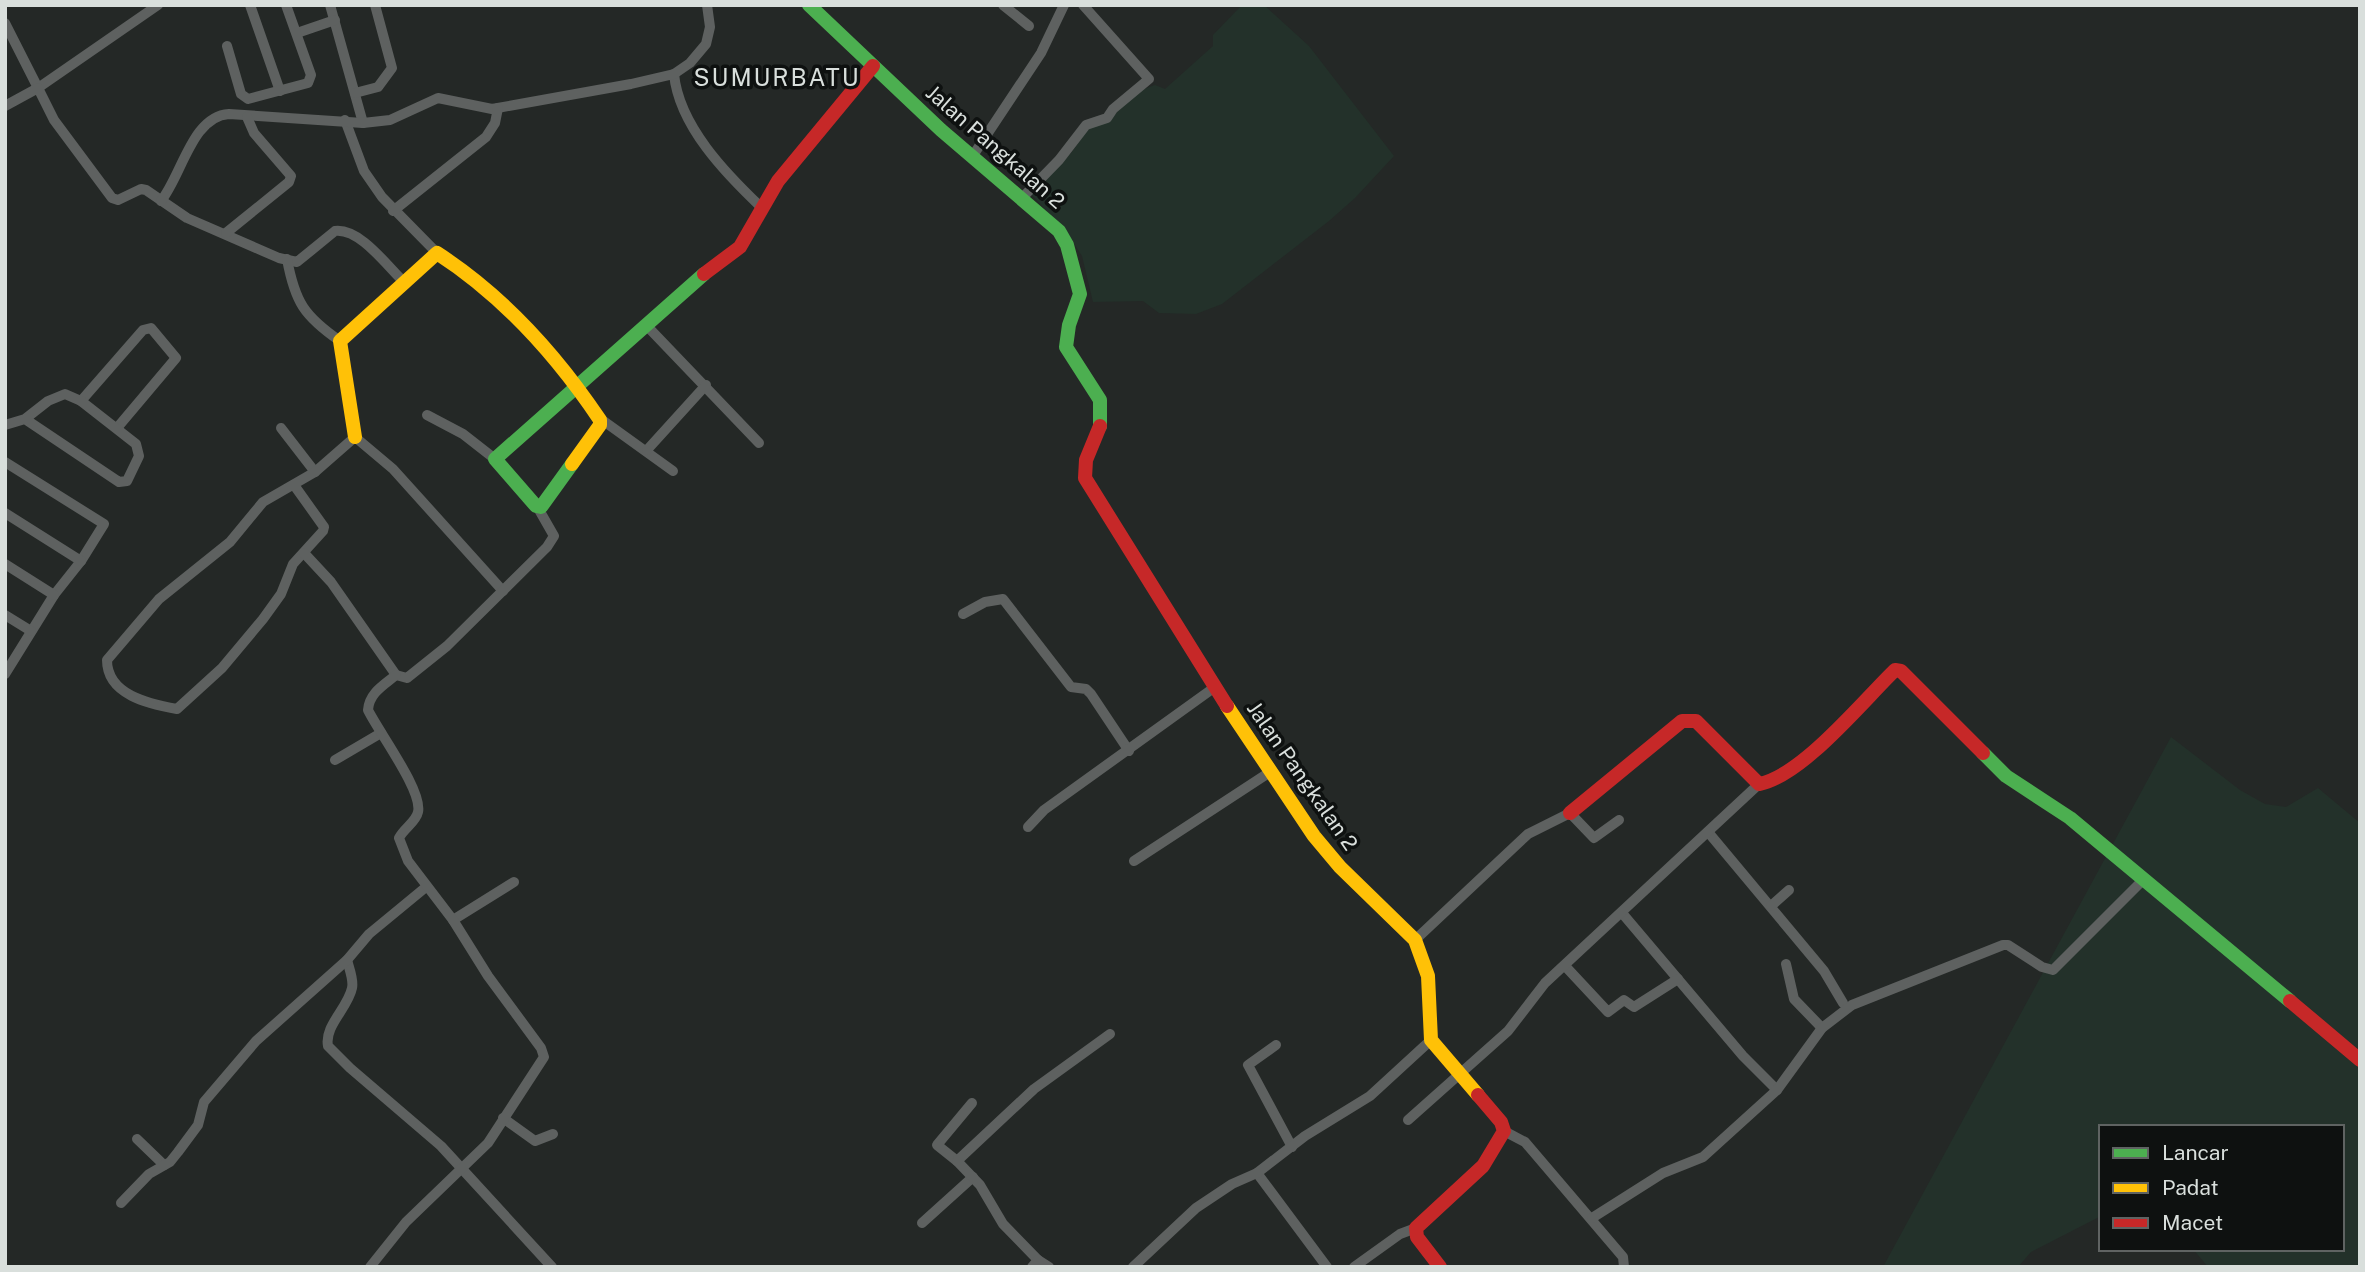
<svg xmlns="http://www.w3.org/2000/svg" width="2365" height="1272" font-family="'Public Sans',sans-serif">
  <rect width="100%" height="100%" fill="#242826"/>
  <!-- built -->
  <g fill="#23312a">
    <polygon points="1242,5 1264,5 1309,46 1394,156 1355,198 1329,221 1222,304 1196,314 1159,313 1143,301 1093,302 1082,256 1067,233 1030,193 1071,153 1089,127 1111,118 1138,91 1155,85 1165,89 1213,46 1213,35"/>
    <polygon points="2171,737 2240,790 2265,804 2286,807 2318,788 2360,823 2360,1267 2208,1267 2193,1249 2342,1249 2342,1127 2101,1127 2101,1216 2031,1252 2018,1267 1883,1267"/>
  </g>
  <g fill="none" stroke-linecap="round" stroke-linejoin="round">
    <!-- street -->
    <g stroke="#5e6160" stroke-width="10">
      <polyline points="250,5 280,91"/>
      <polyline points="330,5 363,123"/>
      <polyline points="1003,5 1029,26"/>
      <polyline points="5,23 38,88 158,5"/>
      <polyline points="297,33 335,20"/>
      <polyline points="227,46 241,94 248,99 308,83 311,75 286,5"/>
      <path d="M 674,74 C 679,126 726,174 763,209"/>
      <polyline points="355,93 378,87 392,68 375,5"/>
      <path d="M 5,106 L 38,88 L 54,120 L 112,198 L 118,200 L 141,189 L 146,190 L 187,218 L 279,258 L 297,262 L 335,231 C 360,228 387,266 403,281"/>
      <polyline points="345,120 364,171 382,197 437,253"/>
      <polyline points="972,157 1041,53 1064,5"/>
      <polyline points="1023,197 1059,160 1086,125 1107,118 1113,109 1149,79 1083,5"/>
      <path d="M 161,201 C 182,175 192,116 229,114 L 363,123 L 390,120 L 438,98 L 492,109 L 631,84 L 674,74 L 690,63 L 706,44 L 710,27 L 707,5"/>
      <polyline points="393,211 486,137 495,123 498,108"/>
      <polyline points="226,233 289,182 291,176 254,133 247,117"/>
      <path d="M 287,259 C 295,302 304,316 340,341"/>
      <polyline points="646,325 759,443"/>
      <polyline points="81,401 143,330 151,328 176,358 117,428"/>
      <polyline points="427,415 463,434 495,459"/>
      <polyline points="598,417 673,471"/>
      <polyline points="5,425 25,419 48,401 65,394 81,401 136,444 139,456 127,481 119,482 25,419"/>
      <polyline points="281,428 315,472"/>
      <polyline points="647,450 706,385"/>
      <polyline points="5,462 104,524 81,561 54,595 5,674"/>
      <path d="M 294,485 L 324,527 L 323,531 L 293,564 L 281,594 L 263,619 L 222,668 L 177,709 C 149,704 107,695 107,660 L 159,599 L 230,542 L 263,502 L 315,472 L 355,437 L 393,469 L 503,591"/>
      <polyline points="5,513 81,561"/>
      <polyline points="304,553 331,582 396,675 407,678 447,646 547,547 554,536 538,508"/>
      <polyline points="5,564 54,595"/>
      <polyline points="963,614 985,602 1003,599 1071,687 1086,689 1091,694 1129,751"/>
      <polyline points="5,615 31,631"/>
      <polyline points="335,760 381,733"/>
      <polyline points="1028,827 1044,810 1215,687"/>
      <polyline points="1708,832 1824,971 1843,1003"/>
      <polyline points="1134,861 1270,772"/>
      <polyline points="1771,906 1789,890"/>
      <polyline points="1622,913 1743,1056 1777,1090"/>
      <polyline points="453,920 514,882"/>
      <polyline points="1415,940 1528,834 1570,813 1594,838 1619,820"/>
      <path d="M 347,960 C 349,968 354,980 352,988 C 348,1008 324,1026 328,1046 L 350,1068 L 441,1146 L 552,1267"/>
      <polyline points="1786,964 1794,999 1822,1028"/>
      <polyline points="1566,967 1608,1012 1624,1000 1634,1007 1678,979"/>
      <polyline points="1276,1045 1248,1065 1292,1147"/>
      <polyline points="503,1118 535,1141 553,1134"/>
      <polyline points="1408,1120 1508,1031 1545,983 1759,784"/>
      <polyline points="1504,1131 1525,1142 1623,1257 1624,1267"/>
      <polyline points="137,1139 164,1165"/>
      <polyline points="957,1161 937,1145 972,1103"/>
      <polyline points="1257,1173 1327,1267"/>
      <polyline points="121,1203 149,1174 170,1162 178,1152 198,1125 204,1102 256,1041 347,960 369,934 426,887"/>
      <polyline points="1592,1218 1663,1173 1703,1157 1777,1090 1822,1028 1852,1005 2003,945 2008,945 2042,967 2053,970 2143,880"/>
      <polyline points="922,1223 973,1177"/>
      <polyline points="1038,1260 1003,1224 980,1185 957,1161 1034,1089 1110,1034"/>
      <path d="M 370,1267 L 406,1222 L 488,1143 L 544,1057 L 541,1048 L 488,976 L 453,920 L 408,861 L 399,838 C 404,828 416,822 418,812 C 423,791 378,731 368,710 C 369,693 384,685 396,675"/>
      <polyline points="1032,1267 1038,1260 1049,1267"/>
      <polyline points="1133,1267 1196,1208 1232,1184 1257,1173 1305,1136 1370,1096 1431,1040"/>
      <polyline points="1354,1267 1400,1234 1416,1228"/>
    </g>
    <!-- fast -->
    <g stroke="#4caf50" stroke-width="14">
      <polyline points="809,5 941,130 1059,231 1067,245 1080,294 1069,325 1066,347 1100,400 1100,426"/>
      <polyline points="572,464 541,507 536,506 495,459 704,274"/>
      <polyline points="1983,753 2006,776 2070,818 2290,1001"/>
    </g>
    <!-- slow -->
    <g stroke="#ffc107" stroke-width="14">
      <path d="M 355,437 L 340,341 L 437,253 C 502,295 557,356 600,420 L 600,425 L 572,464"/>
      <polyline points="1227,706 1314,836 1340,867 1415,940 1428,976 1431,1040 1478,1095"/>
    </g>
    <!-- jam -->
    <g stroke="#c62828" stroke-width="14">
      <polyline points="704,274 740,247 778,181 873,66"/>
      <polyline points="1100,426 1086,460 1085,478 1227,706"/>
      <path d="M 1570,813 L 1682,721 L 1696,721 L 1759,784 C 1802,776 1862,702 1895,670 L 1901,671 L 1983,753"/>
      <polyline points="2290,1001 2360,1060"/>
      <polyline points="1440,1267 1417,1237 1416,1228 1483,1166 1504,1131 1501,1122 1478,1095"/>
    </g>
  </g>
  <g text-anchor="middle" stroke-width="7" stroke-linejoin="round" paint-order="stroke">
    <!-- street labels -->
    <g font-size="21" fill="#d9dfdc" stroke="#0e1110">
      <text transform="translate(995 147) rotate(41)" y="7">Jalan Pangkalan 2</text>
      <text transform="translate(1302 776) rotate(55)" y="7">Jalan Pangkalan 2</text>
    </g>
    <!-- quarter labels -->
    <g font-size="24" letter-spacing="2" fill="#d9dfdc" stroke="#0e1110">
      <text x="777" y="86">SUMURBATU</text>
    </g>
  </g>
  <!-- border -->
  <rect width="2365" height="1272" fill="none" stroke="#d9dfdc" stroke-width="14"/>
  <!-- legend -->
  <rect x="2099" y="1125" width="245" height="126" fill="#0e1110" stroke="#5f6362" stroke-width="2"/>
  <rect x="2113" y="1148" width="35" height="10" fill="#4caf50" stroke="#5f6362" stroke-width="2"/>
  <text x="2162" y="1160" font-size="21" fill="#d9dfdc">Lancar</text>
  <rect x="2113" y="1183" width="35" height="10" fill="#ffc107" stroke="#5f6362" stroke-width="2"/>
  <text x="2162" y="1195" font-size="21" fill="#d9dfdc">Padat</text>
  <rect x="2113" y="1218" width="35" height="10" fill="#c62828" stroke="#5f6362" stroke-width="2"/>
  <text x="2162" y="1230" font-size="21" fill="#d9dfdc">Macet</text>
</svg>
